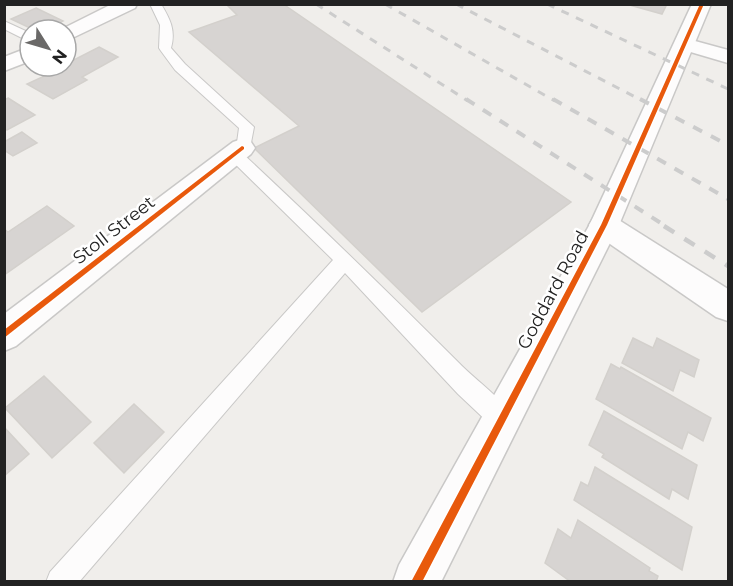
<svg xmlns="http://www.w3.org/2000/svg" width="733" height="586" font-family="Montserrat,sans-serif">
  <rect width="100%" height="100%" fill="#f0eeeb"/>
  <!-- building -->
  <g fill="#d7d4d2" stroke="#d3d0cc" stroke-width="1.5">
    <polygon points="226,4 283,4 571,202 422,312 254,148 299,126 189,32 237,15"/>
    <polygon points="626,4 667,4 662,14"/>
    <polygon points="36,8 63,21 46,29 40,26 32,29 11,19"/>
    <polygon points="99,47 118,57 82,77 87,80 53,99 27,84 66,66 66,64"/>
    <polygon points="8,98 35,115 7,130 4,129 4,100"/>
    <polygon points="22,132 37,143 13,156 4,150 4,142"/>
    <polygon points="47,206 74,226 4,275 4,229 8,232"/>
    <polygon points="633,338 653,348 657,338 699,360 694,377 680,370 673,391 622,363"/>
    <polygon points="611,364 620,369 621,367 711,418 703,441 688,432 682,449 596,399"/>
    <polygon points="44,376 91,422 52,458 5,408"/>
    <polygon points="134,404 164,432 124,473 94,443"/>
    <polygon points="604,411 697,465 688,499 672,489 669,499 602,457 604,454 589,445"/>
    <polygon points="4,427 29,454 4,476"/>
    <polygon points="595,467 692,527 682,570 574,500 581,482 588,486"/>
    <polygon points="578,520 650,568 649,571 658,576 656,582 571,582 545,563 558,529 571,538"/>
  </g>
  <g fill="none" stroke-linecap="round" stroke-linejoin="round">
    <!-- service casing -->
    <g stroke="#c9c8c7" stroke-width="2">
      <g id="service">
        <path d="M 150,4 L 161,4 C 170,19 176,30 171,48 L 185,64 L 254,127 L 250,148 L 242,153 C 316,222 388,292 459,363 C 474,379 505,400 513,419 L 509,427 L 501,431 L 493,427 L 458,394 L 345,273 L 79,582 L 46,582 L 50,572 L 333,260 L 230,159 L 227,155 L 230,151 L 236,150 L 239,128 L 175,70 L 161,51 L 159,48 L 160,25 Z"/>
        <polygon points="4,21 30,33 30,42 4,29"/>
      </g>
    </g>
    <!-- minor casing -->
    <g stroke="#c9c8c7" stroke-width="3">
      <g id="minor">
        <polygon points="112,4 137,4 135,8 66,41 66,30 60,30"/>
        <polygon points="684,38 728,50 728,63 677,48 674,44 677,40"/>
        <polygon points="30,47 30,61 4,71 4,57"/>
        <polygon points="242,139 251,142 255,148 251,154 16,346 4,351 4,314 233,142"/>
        <polygon points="604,214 614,217 728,289 728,321 716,317 594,233 589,225 594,217"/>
      </g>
    </g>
    <!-- tertiary casing -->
    <g stroke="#c9c8c7" stroke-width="3">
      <polygon id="tertiary" points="692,4 711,4 619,225 441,582 393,582 399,565 590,224"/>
    </g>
    <!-- service -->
    <use href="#service" fill="#fdfcfc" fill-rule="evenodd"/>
    <!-- minor -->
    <use href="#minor" fill="#fdfcfc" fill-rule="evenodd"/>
    <!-- tertiary -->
    <use href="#tertiary" fill="#fdfcfc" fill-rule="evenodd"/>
    <!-- rail-far2 -->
    <g stroke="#ccc" stroke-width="3" stroke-dasharray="8 8" stroke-linecap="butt">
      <polyline points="316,4 468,101"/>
      <polyline points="385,4 555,101"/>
      <polyline points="456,4 643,101"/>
      <polyline points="547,4 728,89"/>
    </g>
    <!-- rail-far1 -->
    <g stroke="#ccc" stroke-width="4" stroke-dasharray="10 10" stroke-linecap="butt">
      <polyline points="466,99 667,227"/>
      <polyline points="553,99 728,199"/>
      <polyline points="640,99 728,145"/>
    </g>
    <!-- rail -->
    <polyline stroke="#ccc" stroke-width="4.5" stroke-dasharray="12 12" stroke-linecap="butt" points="664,226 728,266"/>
    <!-- cycleway casing -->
    <g stroke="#fff" stroke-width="3">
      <g id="cycleway">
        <polygon points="700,4 704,4 607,225 422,582 411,582 601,225"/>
        <polygon points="242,146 244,147 244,149 4,338 4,330"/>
      </g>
    </g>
    <!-- cycleway -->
    <use href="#cycleway" fill="#e8590c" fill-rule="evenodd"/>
  </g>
  <g text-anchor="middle" stroke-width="5" stroke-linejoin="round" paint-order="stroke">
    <!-- street labels -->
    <g font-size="18" fill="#222" stroke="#fff">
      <text transform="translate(114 230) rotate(-38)" y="6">Stoll Street</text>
      <text transform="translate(553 290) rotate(-62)" y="6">Goddard Road</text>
    </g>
  </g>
  <!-- border -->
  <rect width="733" height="586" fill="none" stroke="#222222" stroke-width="12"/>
  <!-- north arrow -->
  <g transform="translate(48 48) rotate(127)"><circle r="28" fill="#ffffff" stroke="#a7a7a7" stroke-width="1.5"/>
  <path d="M0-4.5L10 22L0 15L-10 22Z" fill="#6a6968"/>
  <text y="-9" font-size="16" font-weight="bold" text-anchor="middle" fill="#222222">N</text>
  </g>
</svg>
